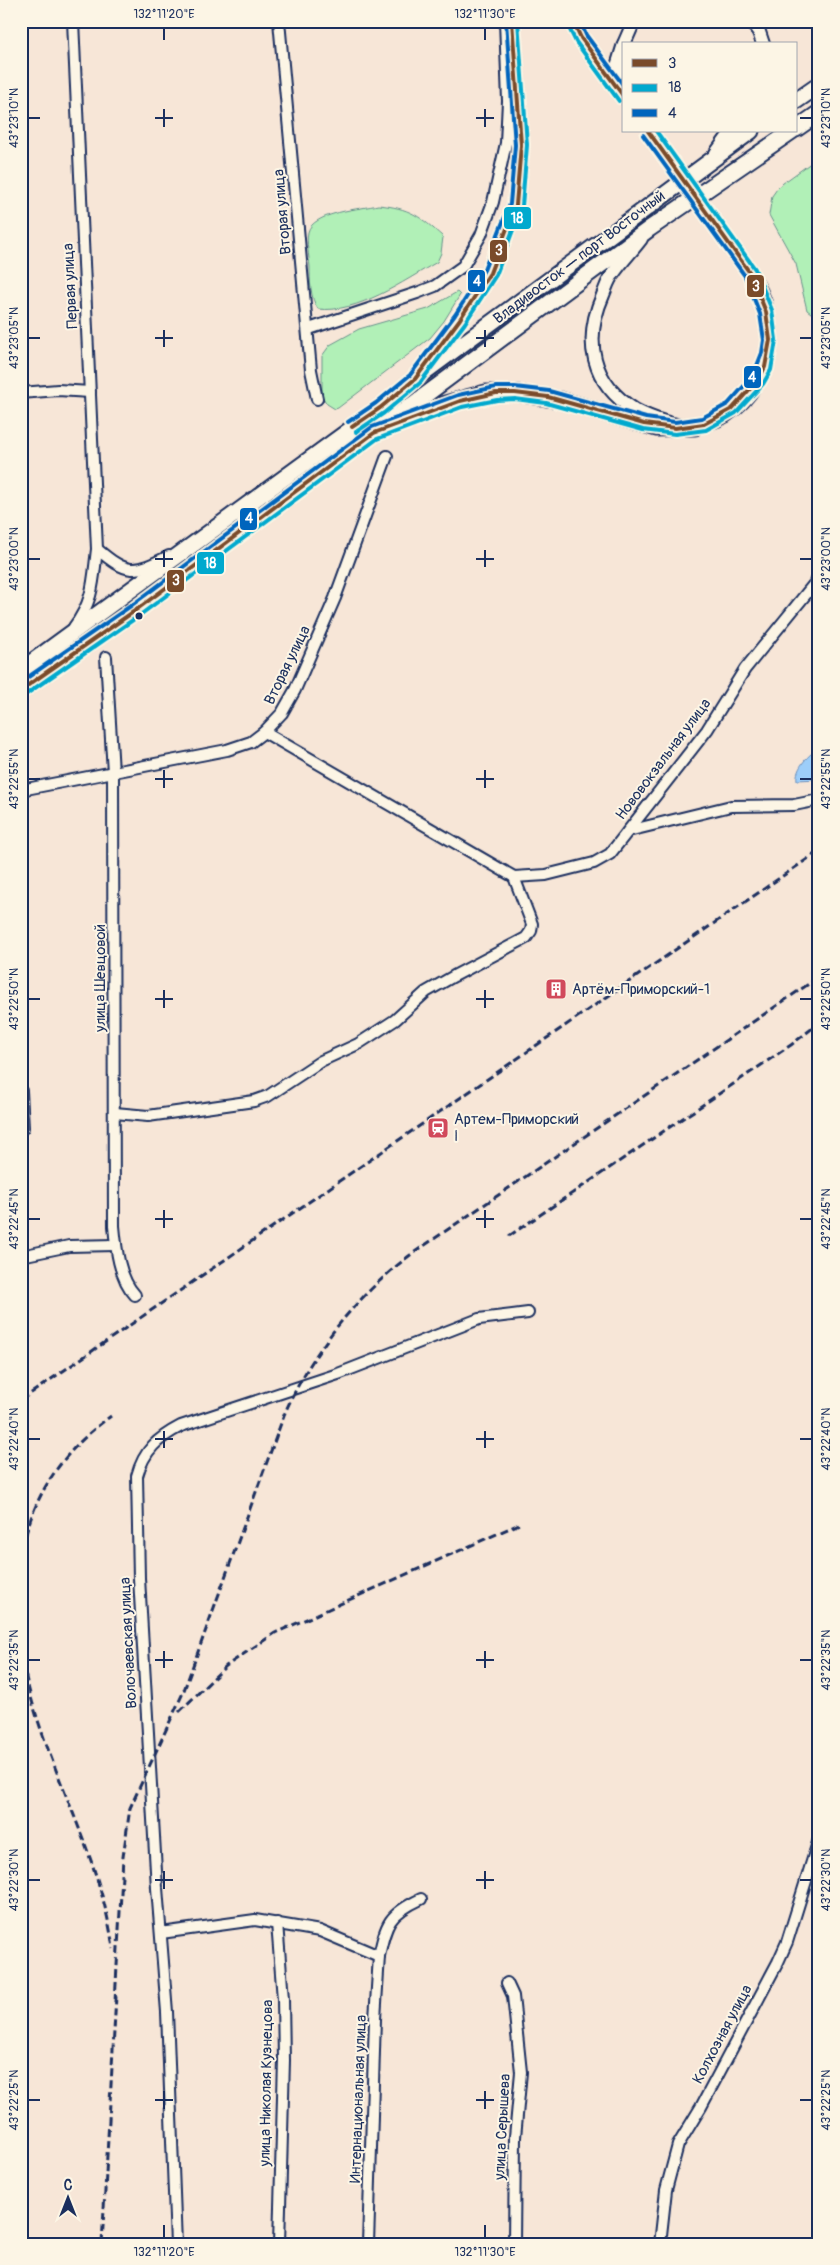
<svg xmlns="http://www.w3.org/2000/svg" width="840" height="2265" font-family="Pangolin,sans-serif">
  <rect width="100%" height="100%" fill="#f7e6d7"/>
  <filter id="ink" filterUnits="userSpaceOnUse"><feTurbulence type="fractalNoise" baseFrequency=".02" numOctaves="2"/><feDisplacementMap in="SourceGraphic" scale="10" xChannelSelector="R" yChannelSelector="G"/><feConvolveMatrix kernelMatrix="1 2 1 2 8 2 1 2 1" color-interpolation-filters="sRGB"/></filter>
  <g filter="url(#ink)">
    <!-- green -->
    <g fill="#b1f0b7" stroke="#66908a">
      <polygon points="819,157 819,319 807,310 796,264 769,215 772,196 779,186"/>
      <path d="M 378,205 C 410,208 420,216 443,237 L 441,253 L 437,262 C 404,281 357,314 318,309 C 310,298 310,280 310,267 C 309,256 306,242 308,232 C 313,212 361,209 378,205 Z"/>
      <polygon points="457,292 460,295 444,321 430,338 338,408 335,409 327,404 322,396 322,356 330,345 359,329 428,309"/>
    </g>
    <!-- water -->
    <path fill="#9dcefa" stroke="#698ebc" d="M 819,749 L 819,779 L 797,780 C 795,769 809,753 819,749 Z"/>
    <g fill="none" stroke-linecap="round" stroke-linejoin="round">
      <!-- minor casing -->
      <g stroke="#1b2f5e" stroke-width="14">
        <g id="minor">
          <path d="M 73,21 L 97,549 C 93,581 94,600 74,627"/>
          <polyline points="279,21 311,370 317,399"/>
          <polyline points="309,329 417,293 435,286 463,266 481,235 493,202 506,143 508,101 505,21"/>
          <polyline points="21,393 58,390 90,392"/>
          <path d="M 97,549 C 128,575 133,574 169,556"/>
          <path d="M 106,657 L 113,772 L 114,1226 C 116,1248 119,1278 135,1295"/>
          <polyline points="264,732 514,877 546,875 594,863 610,854 707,730 745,669 819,578"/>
          <polyline points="21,790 227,750 251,742 264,732 282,713 295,690 335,598 387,456"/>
          <polyline points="628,831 731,806 794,805 819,800"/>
          <polyline points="21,1091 23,1128"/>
          <polyline points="115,1113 148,1116 254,1101 268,1096 321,1061 358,1044 395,1020 426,992 454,976 526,938 531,931 532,924 514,877"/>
          <polyline points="21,1256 69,1246 115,1245"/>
          <polyline points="277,1923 283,1999 284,2060 279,2244"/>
          <path d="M 161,1933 L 255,1920 L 320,1931 L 379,1956 C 386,1923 389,1914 421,1899"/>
          <polyline points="507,1983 513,1996 521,2072 515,2137 514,2244"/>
          <path d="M 176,2244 L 167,2012 L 157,1888 L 139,1578 L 137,1476 C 144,1450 158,1438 181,1426 L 338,1374 L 479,1319 L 528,1313"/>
          <polyline points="368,2244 375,2019 379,1956"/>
          <polyline points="660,2244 666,2190 678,2145 701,2107 778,1962 787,1942 819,1839"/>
        </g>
      </g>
      <!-- major casing -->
      <g stroke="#1b2f5e" stroke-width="16">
        <g id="major">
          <polyline points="573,21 581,38 624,97"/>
          <polyline points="751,21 759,32 763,44"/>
          <polyline points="624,44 634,21"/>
          <polyline points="622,92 618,63 624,44"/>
          <polyline points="716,153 732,131"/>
          <path d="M 641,239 C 632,251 621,262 613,274 C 608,280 606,288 603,295 C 583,340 591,383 635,410 C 650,418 680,429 697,426 C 757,416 785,345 761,292 C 751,270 735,251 721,232"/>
          <polyline points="421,371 460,319 490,273 516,205 521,145 512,21"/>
        </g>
      </g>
      <!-- highway casing -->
      <g stroke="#1b2f5e" stroke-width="19">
        <g id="highway">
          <polyline points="796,101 819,85"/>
          <polyline points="796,129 819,113"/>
          <polyline points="390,427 435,407 467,398 486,393 517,393 560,400 657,428 695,427"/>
          <polyline points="21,670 380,408 415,379 751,131"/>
          <polyline points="21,690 136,610 649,229 792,131"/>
        </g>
      </g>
      <!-- minor -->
      <use href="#minor" stroke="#fcf5e5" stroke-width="10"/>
      <!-- major -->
      <use href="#major" stroke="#fcf5e5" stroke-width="12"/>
      <!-- highway -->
      <use href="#highway" stroke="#fcf5e5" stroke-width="15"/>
      <!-- rail -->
      <g stroke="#1b2f5e" stroke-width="3" stroke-dasharray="8 4" stroke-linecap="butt">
        <polyline points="509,1236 791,1045 819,1023"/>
        <polyline points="21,1400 819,851"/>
        <path d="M 21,1558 C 30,1498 62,1451 111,1416"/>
        <path d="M 21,1651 C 36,1753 100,1846 113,1949"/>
        <polyline points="179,1712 226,1666 275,1633 519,1524"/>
        <path d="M 115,2002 L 123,1857 L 130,1808 L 183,1693 L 284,1415 C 311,1352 355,1298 409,1256 L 819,977"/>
        <polyline points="102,2244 116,1996"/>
      </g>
      <!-- major-bridge casing -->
      <g stroke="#1b2f5e" stroke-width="16" stroke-linecap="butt">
        <polyline id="major-bridge" points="650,134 721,232"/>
      </g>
      <!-- major-bridge -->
      <use href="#major-bridge" stroke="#fcf5e5" stroke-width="12"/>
      <!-- bus-1 casing -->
      <g stroke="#fcf5e5" stroke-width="8">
        <g id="bus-1">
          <polyline points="573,21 581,38 624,97"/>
          <polyline points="352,427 380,408 415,379 460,319 490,273 516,205 521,145 512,21"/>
          <polyline points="21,690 136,610 374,433 460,401 496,393 515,393 548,397 644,424 675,428 704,424 732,409 758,380 765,367 770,340 766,312 750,273 648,131"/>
        </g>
      </g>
      <!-- bus-2 casing -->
      <g stroke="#fcf5e5" stroke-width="8">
        <g id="bus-2">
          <polyline points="567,24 576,42 619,101"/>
          <polyline points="356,432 384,413 420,383 465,323 496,275 522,206 527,145 518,21"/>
          <polyline points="25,695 140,615 377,439 462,407 497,400 515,399 546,403 643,430 675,434 706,430 736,413 763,384 771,370 776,340 772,310 755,269 656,131"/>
        </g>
      </g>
      <!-- bus-3 casing -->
      <g stroke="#fcf5e5" stroke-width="8">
        <g id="bus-3">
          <polyline points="580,21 586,35 624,86"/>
          <polyline points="348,422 376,403 410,375 455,315 484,270 510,204 515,145 506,21"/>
          <polyline points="21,682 132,605 372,427 458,395 496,387 515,387 549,391 646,418 675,422 702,418 728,404 753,376 762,353 764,340 760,314 745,276 643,135"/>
        </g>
      </g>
      <!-- bus-1 -->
      <use href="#bus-1" stroke="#7a4b2a" stroke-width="4"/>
      <!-- bus-2 -->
      <use href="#bus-2" stroke="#00a9ce" stroke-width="4"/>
      <!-- bus-3 -->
      <use href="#bus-3" stroke="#0065bd" stroke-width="4"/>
    </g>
  </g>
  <!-- ticks -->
  <path fill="none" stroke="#1b2f5e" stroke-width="2" d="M 164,28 L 164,40M 485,28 L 485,40M 164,109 L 164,127M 485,109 L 485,127M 28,118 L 40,118M 155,118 L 173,118M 476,118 L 494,118M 800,118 L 812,118M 164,330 L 164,347M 485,330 L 485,347M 28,338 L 40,338M 155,338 L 173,338M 476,338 L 494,338M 800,338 L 812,338M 164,550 L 164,567M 485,550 L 485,567M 28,559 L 40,559M 155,559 L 173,559M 476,559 L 494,559M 800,559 L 812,559M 164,770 L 164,788M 485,770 L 485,788M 28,779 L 40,779M 155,779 L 173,779M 476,779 L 494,779M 800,779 L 812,779M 164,990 L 164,1008M 485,990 L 485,1008M 28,999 L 40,999M 155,999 L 173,999M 476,999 L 494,999M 800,999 L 812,999M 164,1210 L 164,1228M 485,1210 L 485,1228M 28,1219 L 40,1219M 155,1219 L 173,1219M 476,1219 L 494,1219M 800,1219 L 812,1219M 164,1431 L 164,1448M 485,1431 L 485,1448M 28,1439 L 40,1439M 155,1439 L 173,1439M 476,1439 L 494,1439M 800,1439 L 812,1439M 164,1651 L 164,1668M 485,1651 L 485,1668M 28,1660 L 40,1660M 155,1660 L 173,1660M 476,1660 L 494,1660M 800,1660 L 812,1660M 164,1871 L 164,1889M 485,1871 L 485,1889M 28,1880 L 40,1880M 155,1880 L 173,1880M 476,1880 L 494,1880M 800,1880 L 812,1880M 164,2091 L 164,2109M 485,2091 L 485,2109M 28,2100 L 40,2100M 155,2100 L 173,2100M 476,2100 L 494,2100M 800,2100 L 812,2100M 164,2225 L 164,2238M 485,2225 L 485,2238"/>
  <!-- icons -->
  <defs>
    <g id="building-square" transform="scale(1.125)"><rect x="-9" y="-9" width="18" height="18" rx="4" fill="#d1495b" stroke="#fcf5e5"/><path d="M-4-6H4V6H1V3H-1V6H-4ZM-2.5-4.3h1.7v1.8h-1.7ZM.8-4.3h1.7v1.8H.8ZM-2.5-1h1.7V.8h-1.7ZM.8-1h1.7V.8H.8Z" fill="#fff"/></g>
    <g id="station-square" transform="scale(1.125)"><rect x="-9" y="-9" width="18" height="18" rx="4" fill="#d1495b" stroke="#fcf5e5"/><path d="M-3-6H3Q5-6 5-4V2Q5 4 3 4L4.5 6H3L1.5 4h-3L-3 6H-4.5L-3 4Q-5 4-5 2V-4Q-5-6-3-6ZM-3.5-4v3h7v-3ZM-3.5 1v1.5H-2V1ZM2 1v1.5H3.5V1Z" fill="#fff"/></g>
  </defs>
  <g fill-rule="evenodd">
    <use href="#building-square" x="556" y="989"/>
    <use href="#station-square" x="438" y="1128"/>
  </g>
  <!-- markers -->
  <circle fill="#1b2f5e" stroke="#fcf5e5" stroke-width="2" cx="139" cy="616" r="4.5"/>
  <g text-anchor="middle" stroke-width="4" stroke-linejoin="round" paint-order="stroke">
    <!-- street labels -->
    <g font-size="15" fill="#1b2f5e" stroke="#fcf5e5">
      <text transform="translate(282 212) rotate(-95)" y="5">Вторая улица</text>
      <text transform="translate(579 257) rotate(-37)" y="5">Владивосток — порт Восточный</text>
      <text transform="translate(70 286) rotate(-93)" y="5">Первая улица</text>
      <text transform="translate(287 665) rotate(-64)" y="5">Вторая улица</text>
      <text transform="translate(663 759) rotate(-53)" y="5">Нововокзальная улица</text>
      <text transform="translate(100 978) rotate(-90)" y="5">улица Шевцовой</text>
      <text transform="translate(128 1643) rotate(-93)" y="5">Волочаевская улица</text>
      <text transform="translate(722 2034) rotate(-62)" y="5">Колхозная улица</text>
      <text transform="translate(266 2083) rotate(-89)" y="5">улица Николая Кузнецова</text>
      <text transform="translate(358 2099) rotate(-88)" y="5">Интернациональная улица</text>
      <text transform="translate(502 2127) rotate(-87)" y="5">улица Серышева</text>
    </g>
    <!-- poi labels -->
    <g font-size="15" fill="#1b2f5e" stroke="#fcf5e5" text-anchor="start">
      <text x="572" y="994">Артём-Приморский-1</text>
      <text x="454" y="1124">Артем-Приморский<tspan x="454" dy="17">I</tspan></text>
    </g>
  </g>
  <g stroke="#fcf5e5" stroke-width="2">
    <rect x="503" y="206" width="29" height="24" rx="5" fill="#00a9ce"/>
    <rect x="489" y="239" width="19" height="24" rx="5" fill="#7a4b2a"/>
    <rect x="467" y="269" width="19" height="24" rx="5" fill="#0065bd"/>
    <rect x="746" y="274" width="19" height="24" rx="5" fill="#7a4b2a"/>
    <rect x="743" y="365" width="19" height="24" rx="5" fill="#0065bd"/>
    <rect x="239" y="507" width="19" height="24" rx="5" fill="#0065bd"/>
    <rect x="196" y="551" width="29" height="24" rx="5" fill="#00a9ce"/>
    <rect x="166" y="569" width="19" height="24" rx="5" fill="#7a4b2a"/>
  </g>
  <g font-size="14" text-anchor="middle" font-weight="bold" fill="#fff">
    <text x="517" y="223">18</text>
    <text x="499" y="255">3</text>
    <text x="477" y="286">4</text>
    <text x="756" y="291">3</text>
    <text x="752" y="382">4</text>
    <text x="249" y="523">4</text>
    <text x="210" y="568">18</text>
    <text x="176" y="585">3</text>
  </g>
  <!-- margin -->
  <rect width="840" height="2265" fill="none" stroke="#fcf5e5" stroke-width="55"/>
  <!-- legend -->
  <rect x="622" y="42" width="175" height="90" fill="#fcf5e5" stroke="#a2a6af"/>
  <rect x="632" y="59" width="25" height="8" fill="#7a4b2a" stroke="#a2a6af"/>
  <text x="668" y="68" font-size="15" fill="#1b2f5e">3</text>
  <rect x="632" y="84" width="25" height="8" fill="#00a9ce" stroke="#a2a6af"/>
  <text x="668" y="92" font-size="15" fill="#1b2f5e">18</text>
  <rect x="632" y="109" width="25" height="8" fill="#0065bd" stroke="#a2a6af"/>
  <text x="668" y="118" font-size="15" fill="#1b2f5e">4</text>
  <!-- north arrow -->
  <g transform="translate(68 2198)" stroke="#fcf5e5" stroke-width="4" paint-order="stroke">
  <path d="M0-4L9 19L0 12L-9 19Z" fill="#1b2f5e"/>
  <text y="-8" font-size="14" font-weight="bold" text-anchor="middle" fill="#1b2f5e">С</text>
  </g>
  <rect x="28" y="28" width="784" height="2210" fill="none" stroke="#1b2f5e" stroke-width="2"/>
  <g font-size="12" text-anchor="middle" fill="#1b2f5e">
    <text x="164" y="18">132°11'20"E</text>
    <text x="485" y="18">132°11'30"E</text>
    <text transform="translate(14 118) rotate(-90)" y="4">43°23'10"N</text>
    <text transform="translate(826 118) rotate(-90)" y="4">43°23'10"N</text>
    <text transform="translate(14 338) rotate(-90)" y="4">43°23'05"N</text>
    <text transform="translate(826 338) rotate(-90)" y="4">43°23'05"N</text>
    <text transform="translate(14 559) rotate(-90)" y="4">43°23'00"N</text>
    <text transform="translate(826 559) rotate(-90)" y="4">43°23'00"N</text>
    <text transform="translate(14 779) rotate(-90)" y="4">43°22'55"N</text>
    <text transform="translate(826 779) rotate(-90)" y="4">43°22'55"N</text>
    <text transform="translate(14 999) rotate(-90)" y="4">43°22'50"N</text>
    <text transform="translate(826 999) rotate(-90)" y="4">43°22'50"N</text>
    <text transform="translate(14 1219) rotate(-90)" y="4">43°22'45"N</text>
    <text transform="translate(826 1219) rotate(-90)" y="4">43°22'45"N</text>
    <text transform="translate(14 1439) rotate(-90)" y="4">43°22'40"N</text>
    <text transform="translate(826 1439) rotate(-90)" y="4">43°22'40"N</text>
    <text transform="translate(14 1660) rotate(-90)" y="4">43°22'35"N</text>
    <text transform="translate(826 1660) rotate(-90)" y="4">43°22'35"N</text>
    <text transform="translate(14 1880) rotate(-90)" y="4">43°22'30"N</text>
    <text transform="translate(826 1880) rotate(-90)" y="4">43°22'30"N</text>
    <text transform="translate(14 2100) rotate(-90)" y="4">43°22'25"N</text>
    <text transform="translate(826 2100) rotate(-90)" y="4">43°22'25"N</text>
    <text x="164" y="2256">132°11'20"E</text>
    <text x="485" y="2256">132°11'30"E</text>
  </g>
</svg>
